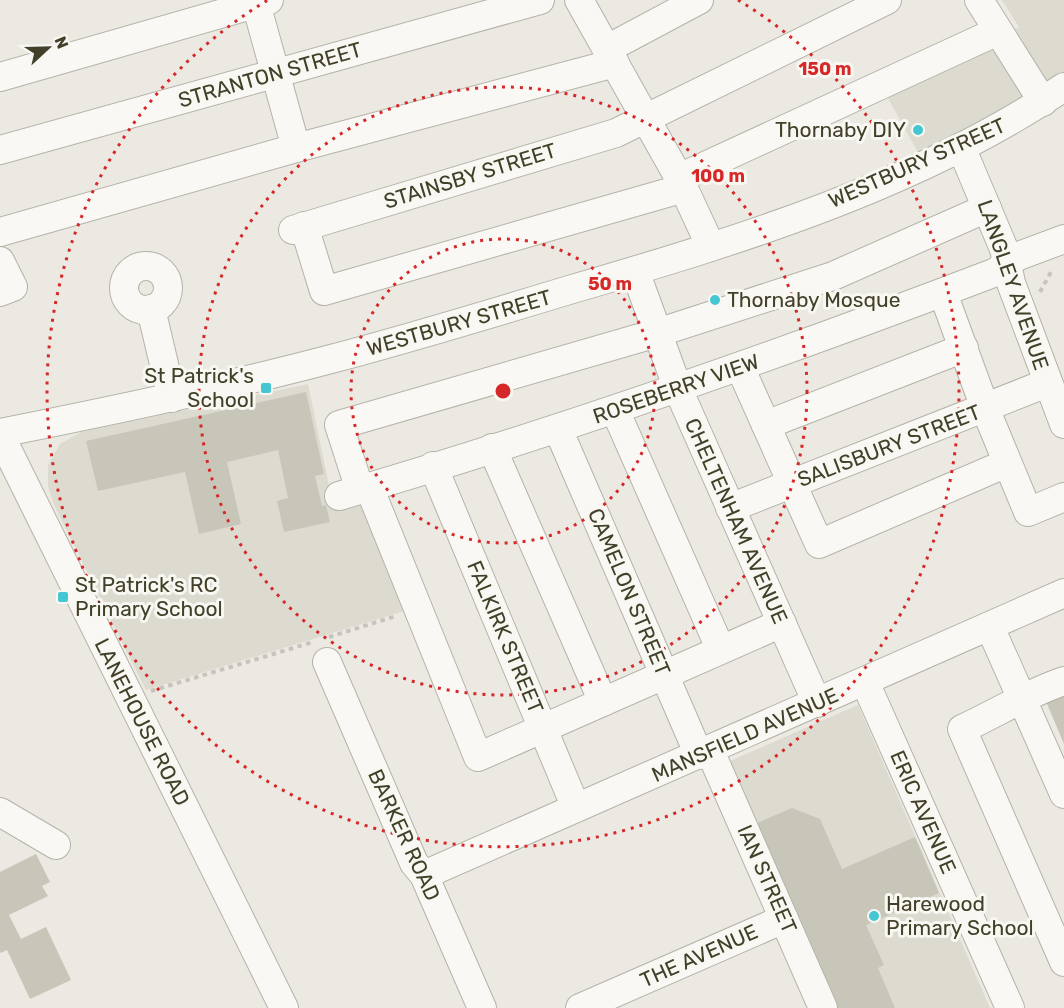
<svg xmlns="http://www.w3.org/2000/svg" width="1064" height="1008" font-family="Rubik,sans-serif">
  <rect width="100%" height="100%" fill="#ebe9e2"/>
  <!-- built -->
  <g fill="#dddbd0">
    <polygon points="1002,0 1064,0 1064,88 921,158 884,91 1019,27"/>
    <polygon points="308,384 334,510 367,501 408,604 404,611 146,690 54,505 48,487 48,465 60,444 81,432"/>
    <polygon points="858,705 990,1008 838,1008 730,761"/>
  </g>
  <!-- building -->
  <g fill="#c8c6b9">
    <polygon points="306,392 324,474 315,476 322,506 326,505 330,522 284,532 277,501 288,498 278,450 227,462 241,524 199,534 185,472 98,491 86,441"/>
    <polygon points="1064,685 1064,744 1042,692"/>
    <polygon points="792,808 820,819 842,869 915,837 939,893 866,925 884,965 878,968 895,1008 838,1008 757,823"/>
    <polygon points="36,854 50,882 42,886 48,896 9,915 21,939 46,927 71,980 30,999 7,950 0,953 0,872"/>
  </g>
  <g fill="none" stroke-linecap="round" stroke-linejoin="round">
    <!-- minor casing -->
    <g stroke="#b5b3a7" stroke-width="30">
      <g id="minor">
        <polyline points="255,0 296,148"/>
        <polyline points="579,0 679,178 711,247"/>
        <polyline points="979,0 1043,102"/>
        <polyline points="607,49 699,0"/>
        <polyline points="0,77 269,0"/>
        <polyline points="961,147 1004,249 1011,283 1064,424"/>
        <polyline points="0,150 540,0"/>
        <polyline points="679,178 998,31"/>
        <polyline points="304,226 324,291 684,188"/>
        <polyline points="293,230 616,133 887,0"/>
        <polyline points="0,232 296,148 615,63"/>
        <polyline points="0,261 13,287 0,292"/>
        <circle cx="146" cy="288" r="22"/>
        <polyline points="635,271 678,389 817,703"/>
        <polyline points="943,293 985,408 1028,512 1064,497"/>
        <polyline points="151,309 172,398"/>
        <polyline points="740,367 819,544 1007,463"/>
        <polyline points="615,410 720,648"/>
        <polyline points="766,425 964,348"/>
        <polyline points="558,429 699,755"/>
        <path d="M 0,433 C 111,411 222,388 331,359 C 411,338 490,314 569,290 C 737,241 918,186 1064,87"/>
        <polyline points="0,435 284,1008"/>
        <polyline points="492,448 603,702"/>
        <polyline points="433,466 576,808"/>
        <polyline points="369,487 478,757 782,623"/>
        <polyline points="360,490 339,425 657,333 833,276 987,208"/>
        <path d="M 339,496 C 561,431 779,355 996,272 L 1016,257 L 1064,239"/>
        <polyline points="730,508 1047,383"/>
        <polyline points="990,627 1064,794"/>
        <polyline points="327,662 414,863 424,875 482,1008"/>
        <path d="M 1064,681 C 1028,693 997,713 962,729 L 1064,962"/>
        <polyline points="865,682 1010,1008"/>
        <polyline points="710,751 823,1008"/>
        <polyline points="0,812 56,845"/>
        <polyline points="424,875 1064,593"/>
        <polyline points="580,1008 784,919"/>
      </g>
    </g>
    <!-- path -->
    <g stroke="#c6c4bc" stroke-width="4" stroke-dasharray="4.5 4.5" stroke-linecap="butt">
      <polyline points="1040,292 1052,270"/>
      <polyline points="329,637 396,616"/>
      <polyline points="151,691 313,642"/>
    </g>
    <!-- minor -->
    <use href="#minor" stroke="#f9f8f5" stroke-width="28"/>
  </g>
  <!-- distance rings -->
  <g fill="none" stroke="#d62828" stroke-width="3" stroke-dasharray="3 6">
    <circle cx="503" cy="391" r="152"/>
    <circle cx="503" cy="391" r="304"/>
    <path d="M738 0A456 456 0 1 1 268 0"/>
  </g>
  <!-- markers -->
  <g fill="#44c6d3" stroke="#f8f7f2" stroke-width="2">
    <circle cx="918" cy="130" r="6"/>
    <circle cx="715" cy="300" r="6"/>
    <rect x="260" y="382" width="12" height="12" rx="3"/>
    <rect x="57" y="591" width="12" height="12" rx="3"/>
    <circle cx="874" cy="916" r="6"/>
  </g>
  <g text-anchor="middle" stroke-width="6" stroke-linejoin="round" paint-order="stroke">
    <!-- street labels -->
    <g font-size="21" fill="#434029" stroke="#f8f7f2">
      <text transform="translate(270 75) rotate(-16)" y="7">STRANTON STREET</text>
      <text transform="translate(917 163) rotate(-24)" y="7">WESTBURY STREET</text>
      <text transform="translate(470 176) rotate(-17)" y="7">STAINSBY STREET</text>
      <text transform="translate(1013 285) rotate(71)" y="7">LANGLEY AVENUE</text>
      <text transform="translate(459 323) rotate(-16)" y="7">WESTBURY STREET</text>
      <text transform="translate(676 389) rotate(-19)" y="7">ROSEBERRY VIEW</text>
      <text transform="translate(889 446) rotate(-21)" y="7">SALISBURY STREET</text>
      <text transform="translate(736 521) rotate(66)" y="7">CHELTENHAM AVENUE</text>
      <text transform="translate(629 592) rotate(67)" y="7">CAMELON STREET</text>
      <text transform="translate(505 637) rotate(67)" y="7">FALKIRK STREET</text>
      <text transform="translate(142 722) rotate(63)" y="7">LANEHOUSE ROAD</text>
      <text transform="translate(745 735) rotate(-24)" y="7">MANSFIELD AVENUE</text>
      <text transform="translate(923 812) rotate(66)" y="7">ERIC AVENUE</text>
      <text transform="translate(404 835) rotate(65)" y="7">BARKER ROAD</text>
      <text transform="translate(767 879) rotate(66)" y="7">IAN STREET</text>
      <text transform="translate(699 956) rotate(-24)" y="7">THE AVENUE</text>
    </g>
    <!-- poi labels -->
    <g font-size="21" fill="#434029" stroke="#f8f7f2" text-anchor="start">
      <text x="906" y="137" text-anchor="end">Thornaby DIY</text>
      <text x="727" y="307">Thornaby Mosque</text>
      <text x="254" y="383" text-anchor="end">St Patrick's<tspan x="254" dy="24">School</tspan></text>
      <text x="75" y="592">St Patrick's RC<tspan x="75" dy="24">Primary School</tspan></text>
      <text x="886" y="911">Harewood<tspan x="886" dy="24">Primary School</tspan></text>
    </g>
  </g>
  <circle cx="503" cy="391" r="9" fill="#d62828" stroke="#f8f7f2" stroke-width="3"/>
  <g font-size="18" text-anchor="middle" font-weight="bold" fill="#d62828" stroke="#f8f7f2" stroke-width="6" stroke-linejoin="round" paint-order="stroke">
    <text x="825" y="75">150 m</text>
    <text x="718" y="182">100 m</text>
    <text x="610" y="290">50 m</text>
  </g>
  <!-- north arrow -->
  <g transform="translate(48 48) rotate(68)" stroke="#f8f7f2" stroke-width="4.5" paint-order="stroke">
  <path d="M0-4.5L10 22L0 15L-10 22Z" fill="#434029"/>
  <text y="-9" font-size="16" font-weight="bold" text-anchor="middle" fill="#434029">N</text>
  </g>
</svg>
